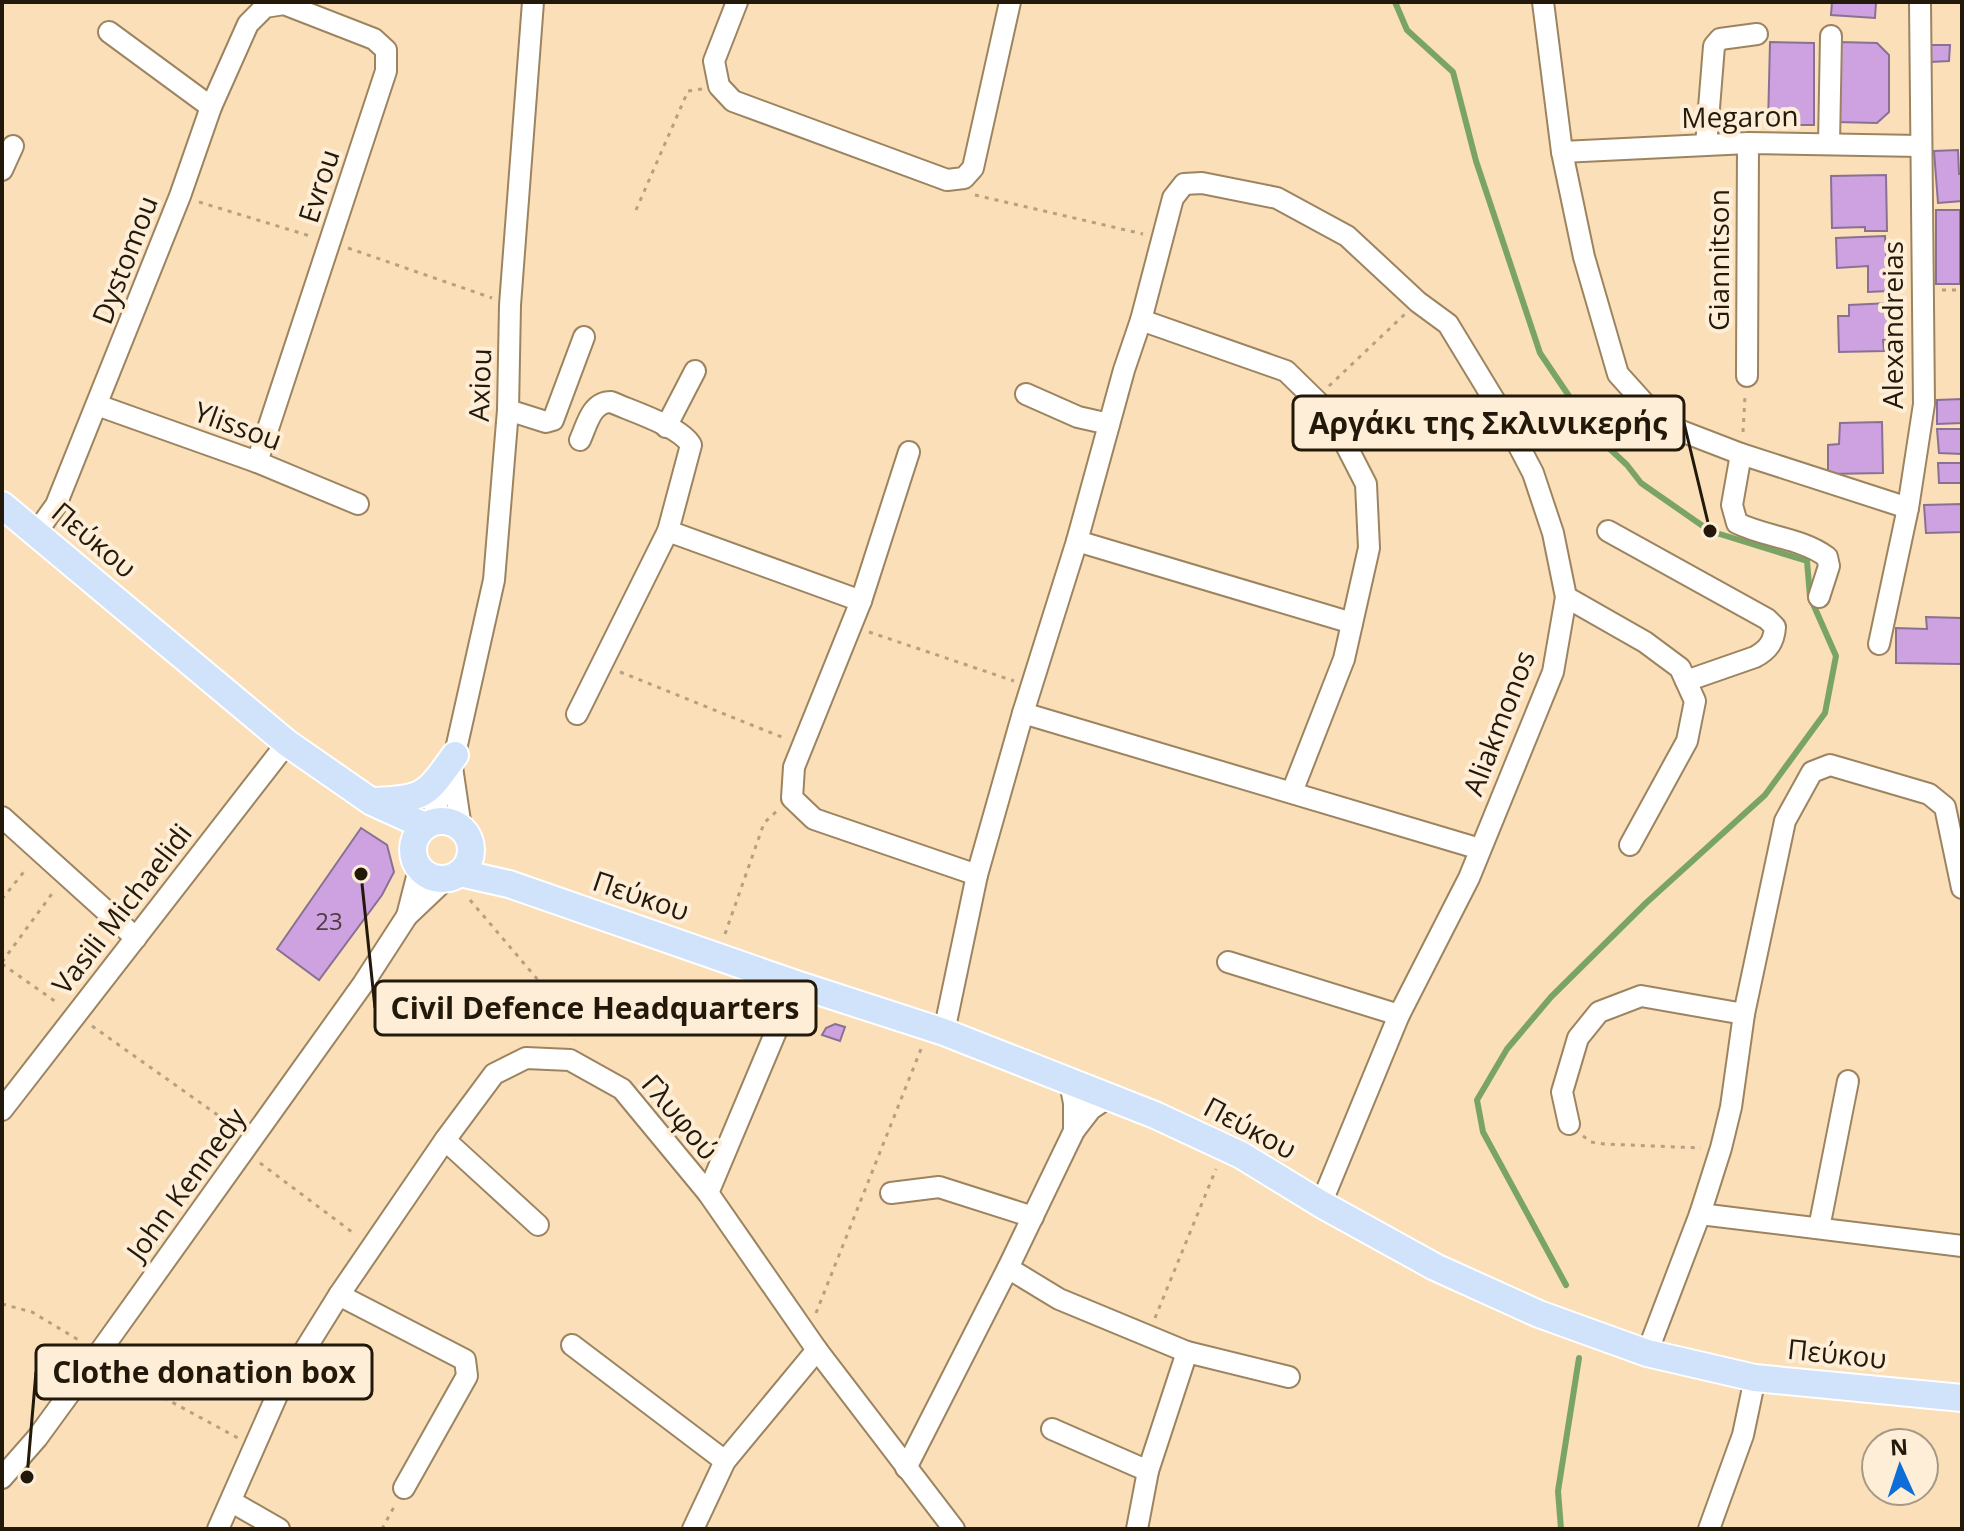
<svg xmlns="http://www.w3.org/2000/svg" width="1964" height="1531" font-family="'Open Sans',sans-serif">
  <rect width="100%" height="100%" fill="#fadfb8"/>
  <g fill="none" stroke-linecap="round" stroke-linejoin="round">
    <!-- stream -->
    <g stroke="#7aa466" stroke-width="6">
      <polyline points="1395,2 1407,30 1453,72 1476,161 1540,353 1596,436 1627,465 1641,483 1710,531 1807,561 1810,597 1836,656 1825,713 1765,795 1646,903 1551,997 1507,1049 1477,1100 1483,1132 1566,1285"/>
      <polyline points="1561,1529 1558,1491 1579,1358"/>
    </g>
  </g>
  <!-- building -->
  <g fill="#cea2e0" stroke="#897193" stroke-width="2">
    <polygon points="1832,2 1876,2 1875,18 1831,15"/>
    <polygon points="1770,42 1814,43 1814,125 1768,125"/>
    <polygon points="1839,42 1877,43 1889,55 1889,112 1877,123 1837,122"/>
    <polygon points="1930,45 1950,45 1949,61 1930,62"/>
    <polygon points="1958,150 1959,174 1962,174 1962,201 1938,203 1934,151"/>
    <polygon points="1886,175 1887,231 1865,231 1865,227 1832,228 1831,176"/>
    <rect x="1936" y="210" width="24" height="74"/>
    <polygon points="1885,236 1888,291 1868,292 1868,266 1837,268 1836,238"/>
    <polygon points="1890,303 1890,339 1883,340 1884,351 1839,352 1838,316 1849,316 1849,305"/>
    <polygon points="1962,399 1962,423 1937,424 1937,400"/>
    <polygon points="1882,422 1883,473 1828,474 1828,445 1839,444 1840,423"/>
    <polygon points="1937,429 1962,429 1962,454 1939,453"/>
    <polygon points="1938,463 1962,463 1962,483 1939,483"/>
    <polygon points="1962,504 1962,532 1926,533 1924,505"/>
    <polygon points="1926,617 1962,618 1962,664 1896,663 1896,628 1927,629"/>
    <polygon points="361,828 387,845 394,872 382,895 319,980 277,949"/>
    <polygon points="835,1024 845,1027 840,1041 822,1035 826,1028"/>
  </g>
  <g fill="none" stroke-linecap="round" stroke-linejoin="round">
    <!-- minor casing -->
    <g stroke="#9c8460" stroke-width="24">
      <g id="minor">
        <polyline points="737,2 714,61 719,86 733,101 947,180 964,178 973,168 1010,2"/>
        <polyline points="1543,2 1562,152 1584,257 1618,374 1663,424 1741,454 1908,508"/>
        <polyline points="109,32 211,107"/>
        <polyline points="1829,144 1831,36"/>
        <polyline points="1706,145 1714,46 1720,39 1757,34"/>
        <polyline points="1562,152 1748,143 1920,146"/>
        <polyline points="2,170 13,146"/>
        <polyline points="1141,320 1286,371 1330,414 1366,484 1369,548 1344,659 1292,792"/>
        <polyline points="1747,376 1748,143"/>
        <polyline points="1026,394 1078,417 1109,424"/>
        <polyline points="97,405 257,462 358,504"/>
        <polyline points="508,410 546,422 553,420 584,337"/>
        <polyline points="666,427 695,371"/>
        <polyline points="909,452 861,601 794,767 792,798 814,819 977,875"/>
        <path d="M 1741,454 L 1732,505 L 1737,523 C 1765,537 1802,538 1827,557 L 1829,566 L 1819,597"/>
        <polyline points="668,531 861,601"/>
        <path d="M 1608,531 L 1767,619 L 1775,627 C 1774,642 1768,650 1755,657 L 1686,681"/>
        <polyline points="36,533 56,505 180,196 211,107 248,24 265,7 284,4 374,39 386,50 386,71 257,462"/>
        <polyline points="1077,541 1352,623"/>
        <polyline points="1566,597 1645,642 1680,668 1695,701 1687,741 1630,845"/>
        <polyline points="1879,644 1908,508 1924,404 1920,2"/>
        <polyline points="1023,713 1480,849"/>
        <path d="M 577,714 L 668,531 L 691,445 C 680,426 631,411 611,402 C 591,402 587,425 580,440"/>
        <polyline points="452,767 461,828"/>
        <polyline points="2,817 136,938"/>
        <polyline points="429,824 452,767 494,580 508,410 510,305 533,2"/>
        <polyline points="407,916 419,869"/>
        <polyline points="1228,962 1399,1015"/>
        <polyline points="944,1032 977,875 1023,713 1077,541 1124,370 1141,320 1173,198 1184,184 1202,183 1277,198 1347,236 1418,302 1448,324 1499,408 1533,473 1553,533 1566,597 1553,672 1469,878 1399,1015 1321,1204"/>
        <polyline points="1070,1083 1074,1103 1074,1131"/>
        <polyline points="2,1110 287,743"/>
        <polyline points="1569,1124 1562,1092 1578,1038 1599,1012 1641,996 1744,1014"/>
        <polyline points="445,1140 538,1225"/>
        <polyline points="708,1193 796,984"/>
        <polyline points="891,1193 939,1187 1033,1217"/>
        <polyline points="1700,1214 1962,1246"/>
        <polyline points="1819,1228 1848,1081"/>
        <polyline points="1008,1268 1059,1299 1187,1352 1289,1377"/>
        <polyline points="339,1295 465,1360 467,1376 404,1488"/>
        <polyline points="572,1345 725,1461"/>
        <polyline points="1647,1353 1700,1214 1721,1148 1731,1107 1744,1014 1785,821 1812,772 1830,765 1929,794 1945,807 1962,888"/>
        <polyline points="1052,1429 1148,1471"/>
        <polyline points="906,1468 1008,1268 1074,1131 1091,1109 1109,1097"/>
        <polyline points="2,1478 37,1438 99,1353 363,984 407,916 446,879"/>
        <polyline points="232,1502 279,1529"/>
        <polyline points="218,1529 278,1393 339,1295 445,1140 494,1074 526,1058 570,1060 622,1089 708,1193 817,1350 954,1529"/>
        <polyline points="693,1529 725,1461 817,1350"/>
        <polyline points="1137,1529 1148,1471 1187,1352"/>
        <polyline points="1709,1529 1743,1435 1755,1378"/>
      </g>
    </g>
    <!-- major casing -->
    <g stroke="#fff" stroke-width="30">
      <g id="major">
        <polyline points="2,505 287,743 372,802 425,826"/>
        <path d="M 374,801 C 425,798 425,797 455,755"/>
        <circle cx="442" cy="850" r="29"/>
        <polyline points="460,873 509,884 796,984 944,1032 1155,1115 1241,1155 1321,1204 1435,1267 1539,1314 1647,1353 1755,1378 1962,1398"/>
      </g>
    </g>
    <!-- path -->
    <g stroke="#b5a080" stroke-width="3" stroke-dasharray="4 6" stroke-linecap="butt">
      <polyline points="975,195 1143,234"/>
      <polyline points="199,202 310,236"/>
      <polyline points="636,210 688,91 702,89"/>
      <polyline points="348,248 492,298"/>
      <polyline points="1942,290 1962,290"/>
      <polyline points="1329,386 1405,314"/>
      <polyline points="1743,432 1745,396"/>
      <polyline points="869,632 1014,681"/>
      <polyline points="620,672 784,738"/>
      <polyline points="2,899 27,868"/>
      <polyline points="470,900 578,1027 575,1040"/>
      <polyline points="725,934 764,823 778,810"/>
      <polyline points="2,962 54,891"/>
      <polyline points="2,964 59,1004"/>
      <polyline points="92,1026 236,1128"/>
      <polyline points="1583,1136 1591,1142 1604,1144 1701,1148"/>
      <polyline points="260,1163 356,1235"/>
      <polyline points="2,1304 32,1312 82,1342"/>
      <polyline points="816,1313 921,1049"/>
      <polyline points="1155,1318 1216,1169"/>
      <polyline points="111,1369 238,1438"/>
      <polyline points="382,1529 395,1505"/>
    </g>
    <!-- minor -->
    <use href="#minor" stroke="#fff" stroke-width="20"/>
    <!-- major -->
    <use href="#major" stroke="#d0e3fb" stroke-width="26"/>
  </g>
  <g text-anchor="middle" stroke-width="8" stroke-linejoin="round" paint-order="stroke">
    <!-- number labels -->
    <g font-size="24" fill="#4d3b40">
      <text x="329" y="930">23</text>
    </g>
    <!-- street labels -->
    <g font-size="28" fill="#22190a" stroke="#feeed7">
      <text transform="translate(1740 117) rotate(-1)" y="10">Megaron</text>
      <text transform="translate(319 186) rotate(-72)" y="10">Evrou</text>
      <text transform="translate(125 260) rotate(-69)" y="10">Dystomou</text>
      <text transform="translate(1719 260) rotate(-90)" y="10">Giannitson</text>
      <text transform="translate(1893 325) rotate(-90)" y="10">Alexandreias</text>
      <text transform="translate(480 385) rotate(-88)" y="10">Axiou</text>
      <text transform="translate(238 426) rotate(20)" y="10">Ylissou</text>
      <text transform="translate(94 540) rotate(40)" y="10">Πεύκου</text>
      <text transform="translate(1499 723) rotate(-69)" y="10">Aliakmonos</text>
      <text transform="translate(641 896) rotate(19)" y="10">Πεύκου</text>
      <text transform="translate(122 909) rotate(-52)" y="10">Vasili Michaelidi</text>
      <text transform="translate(680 1117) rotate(50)" y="10">Γλυφού</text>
      <text transform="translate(1250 1128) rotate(28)" y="10">Πεύκου</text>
      <text transform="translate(186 1184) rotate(-54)" y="10">John Kennedy</text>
      <text transform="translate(1837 1354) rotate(6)" y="10">Πεύκου</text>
    </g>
  </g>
  <!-- callouts -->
  <path fill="none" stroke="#22190a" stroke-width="3" d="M1710 531L1684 423M361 874L375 1008M27 1477L36 1372"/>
  <g fill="#22190a" stroke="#feeed7" stroke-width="3">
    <circle cx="1710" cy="531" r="8"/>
    <circle cx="361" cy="874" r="8"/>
    <circle cx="27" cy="1477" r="8"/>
  </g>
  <g fill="#feeed7" stroke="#22190a" stroke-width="3">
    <rect x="1293" y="396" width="391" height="54" rx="8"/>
    <rect x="375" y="981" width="441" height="54" rx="8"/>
    <rect x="36" y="1345" width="336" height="54" rx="8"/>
  </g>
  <g font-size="30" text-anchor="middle" font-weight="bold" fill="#22190a">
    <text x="1488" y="434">Αργάκι της Σκλινικερής</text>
    <text x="595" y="1019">Civil Defence Headquarters</text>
    <text x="204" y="1383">Clothe donation box</text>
  </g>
  <!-- border -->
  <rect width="1964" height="1531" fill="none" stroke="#22190a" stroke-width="8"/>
  <!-- north arrow -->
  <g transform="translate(1900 1467) rotate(357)"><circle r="38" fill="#feeed7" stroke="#a69985" stroke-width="2"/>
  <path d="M0-6L14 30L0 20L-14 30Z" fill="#0e6dd6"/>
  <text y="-12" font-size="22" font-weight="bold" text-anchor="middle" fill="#22190a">N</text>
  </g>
</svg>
